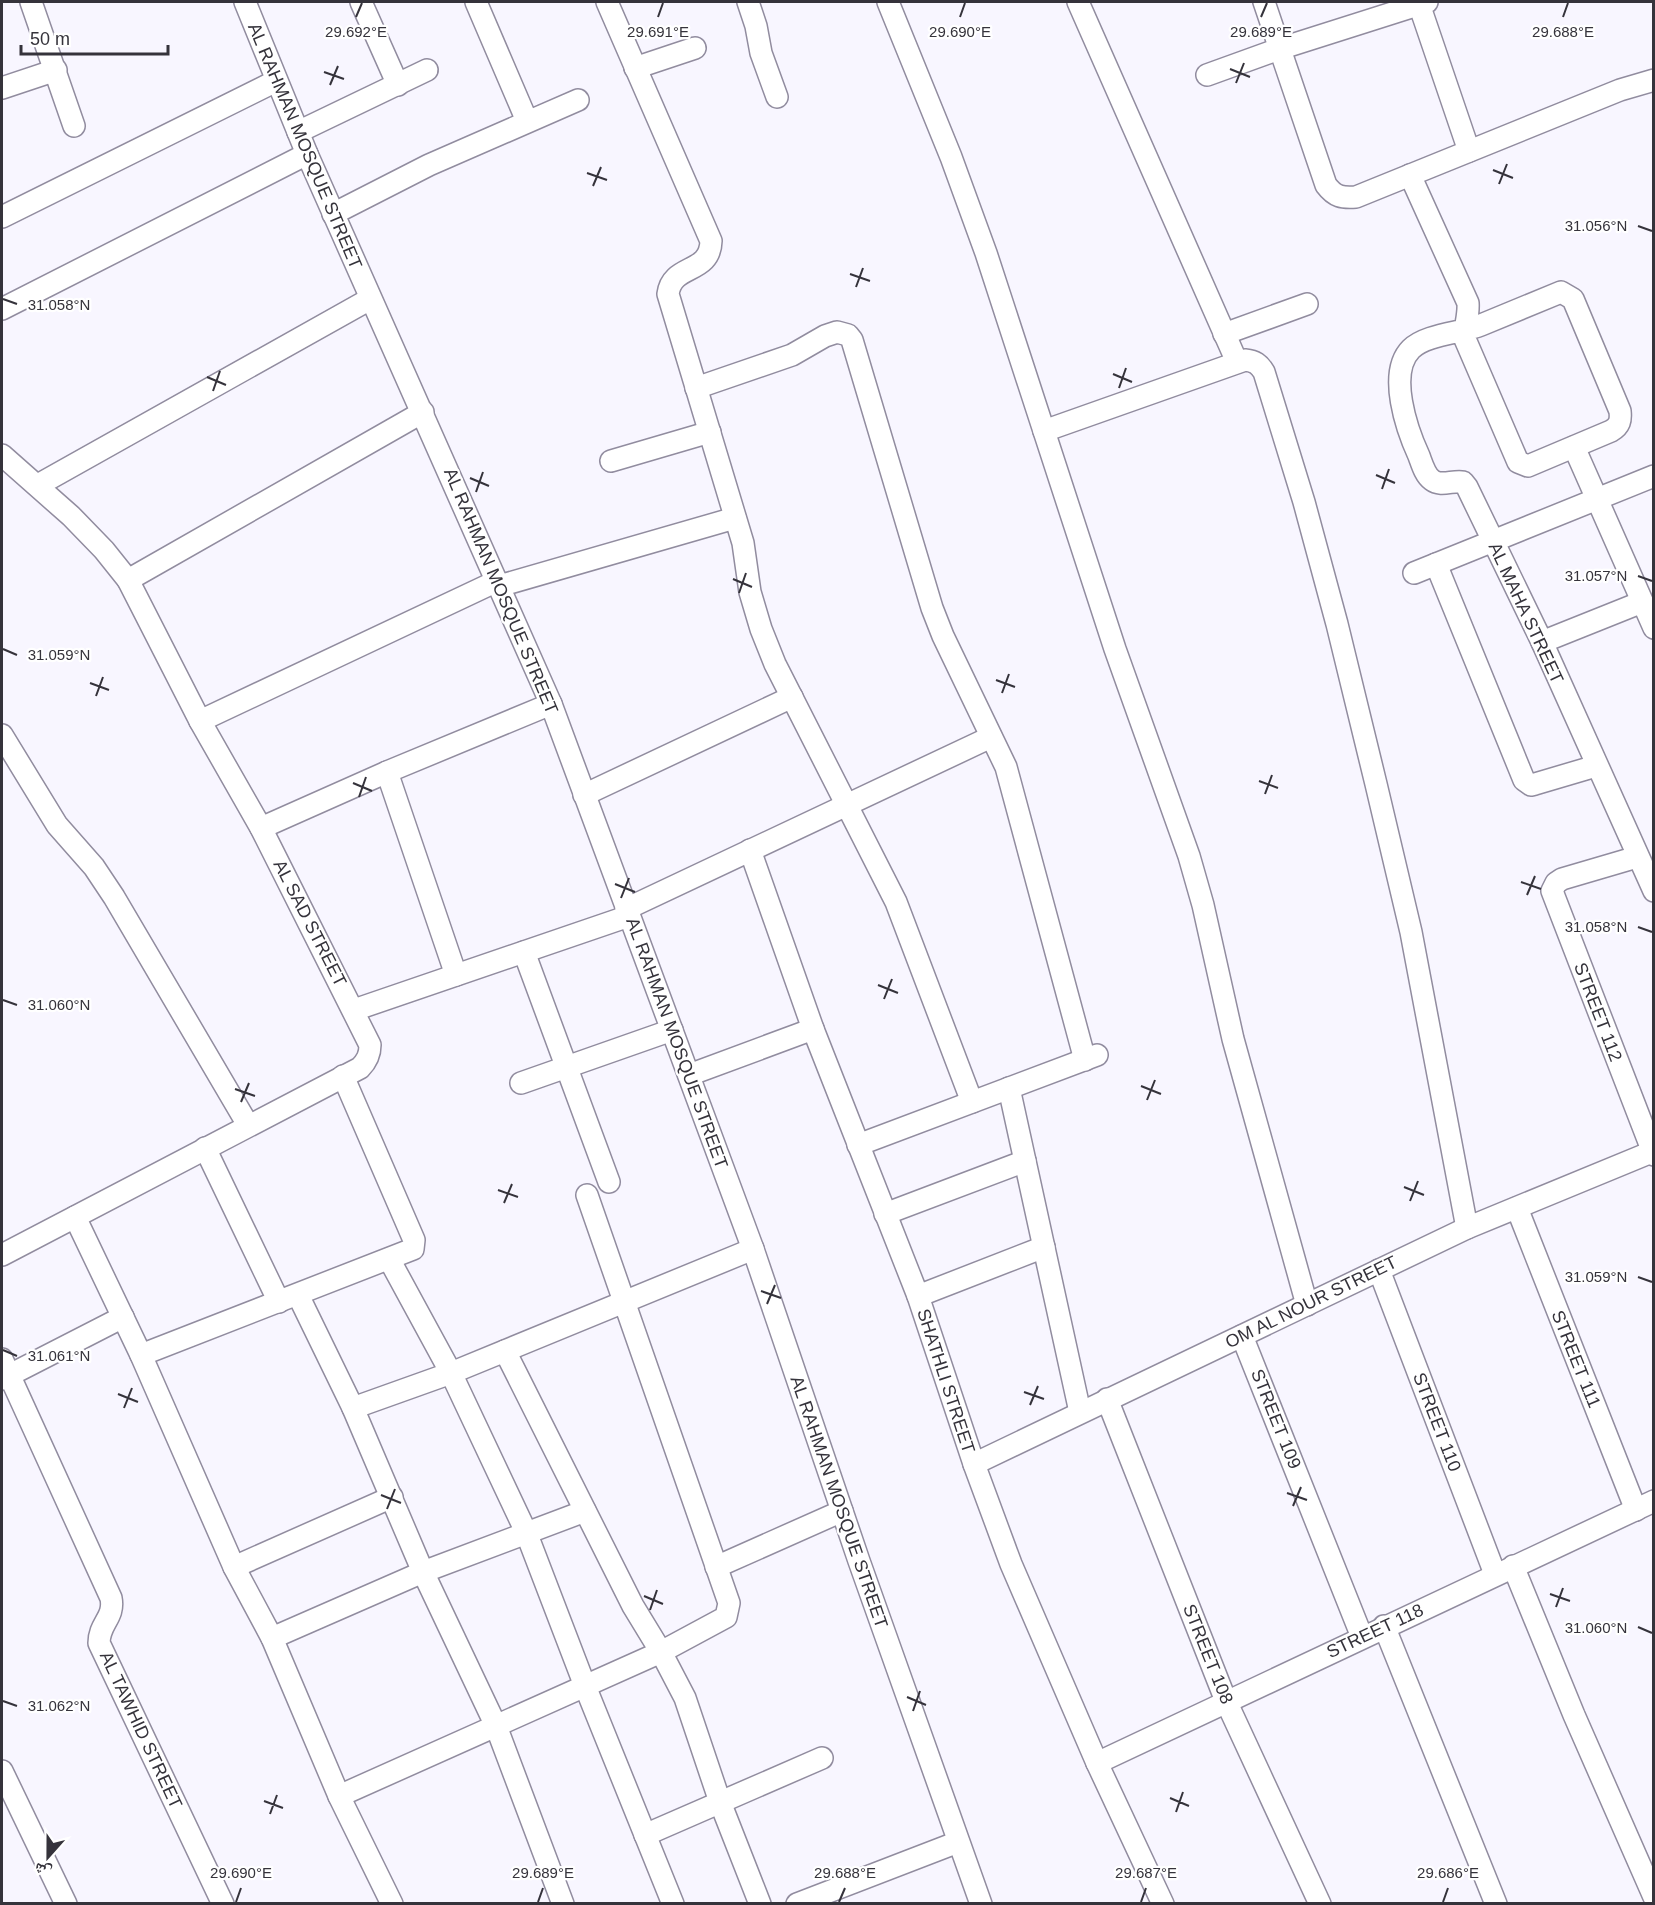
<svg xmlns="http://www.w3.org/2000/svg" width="1655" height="1905" font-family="Arial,'Noto Naskh Arabic',sans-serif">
  <rect width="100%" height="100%" fill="#f8f6ff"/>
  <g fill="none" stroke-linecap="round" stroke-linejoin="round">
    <!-- minor casing -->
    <g stroke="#918c9f" stroke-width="24">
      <g id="minor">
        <polyline points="31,2 74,126"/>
        <polyline points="245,2 307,154 551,704 753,1249 859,1561 981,1904"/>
        <polyline points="361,2 398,85"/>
        <polyline points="476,2 527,121"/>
        <path d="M 607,2 L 711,241 C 710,275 672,263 668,294 L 743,543 L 750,592 L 761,629 L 775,664 L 896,902 L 972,1102"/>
        <polyline points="748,2 756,26 761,53 777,97"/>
        <polyline points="888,2 951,157 986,253 1115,649 1189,856 1203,905 1233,1039 1307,1305"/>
        <polyline points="1078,2 1237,362"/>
        <path d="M 1264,2 L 1326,185 C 1335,197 1342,198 1356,197 L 1620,90 L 1654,80"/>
        <polyline points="1419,4 1469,151"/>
        <polyline points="635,68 695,48"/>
        <polyline points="1207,75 1279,49 1427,2"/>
        <polyline points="2,88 56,70"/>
        <polyline points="298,132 427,70"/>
        <path d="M 1410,175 L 1468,303 C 1469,316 1464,327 1465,339 L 1518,462 L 1528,466 L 1611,431 C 1620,426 1621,420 1620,411 L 1573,299 L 1561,292 L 1481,325 C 1462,333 1426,334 1411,349 C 1387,373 1407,430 1419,456 C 1422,464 1425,475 1432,480 C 1441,487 1453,480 1463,482 L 1467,487 L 1542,642 L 1654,891"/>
        <polyline points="333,214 429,165 578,100"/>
        <polyline points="2,217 276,81"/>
        <polyline points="2,309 307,154"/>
        <polyline points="1224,334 1307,304"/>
        <polyline points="696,388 792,355 825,336 837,332 848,335 852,340 932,608 943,636 1006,767 1085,1060"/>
        <path d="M 1044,431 L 1245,360 C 1255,361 1259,364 1264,372 L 1304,502 L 1337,624 L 1376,784 L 1411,932 L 1467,1228"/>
        <polyline points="1574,447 1654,628"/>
        <path d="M 2,455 L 71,516 L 104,550 L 128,580 L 200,721 L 261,828 L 370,1045 C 370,1055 367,1061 360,1068 L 2,1255"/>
        <polyline points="611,461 710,432"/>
        <polyline points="38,485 370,299"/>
        <polyline points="1436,564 1524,780 1531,785 1535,784 1596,766"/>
        <polyline points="1414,573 1654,476"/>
        <polyline points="128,580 423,412"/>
        <polyline points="499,586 735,518"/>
        <polyline points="1542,642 1642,602"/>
        <polyline points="200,721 497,581"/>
        <polyline points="2,735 57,825 94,867 114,897 248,1125"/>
        <polyline points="387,772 456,975"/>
        <polyline points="584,795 792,697"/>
        <polyline points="261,828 387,772 551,704"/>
        <polyline points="750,850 813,1029 918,1296 974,1464 1011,1564 1097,1763 1163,1904"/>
        <polyline points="1637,857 1562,879 1556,883 1552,891 1654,1155"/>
        <polyline points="626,909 991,737"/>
        <polyline points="524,952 609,1182"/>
        <polyline points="354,1010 629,916"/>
        <polyline points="689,1075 813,1029"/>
        <polyline points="521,1083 672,1030"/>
        <polyline points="1009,1088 1080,1412"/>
        <polyline points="858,1145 1097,1055"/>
        <polyline points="205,1148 279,1302"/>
        <polyline points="1517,1208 1636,1510"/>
        <polyline points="885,1214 1025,1161"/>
        <polyline points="75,1217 141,1355 234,1567 272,1638 339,1796 392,1904"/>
        <polyline points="389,1259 451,1373 526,1532 585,1686 673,1904"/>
        <polyline points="1379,1270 1495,1574"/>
        <polyline points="298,1295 353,1408 423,1572 496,1726 563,1904"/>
        <polyline points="918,1296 1044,1247"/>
        <polyline points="1242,1336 1362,1637"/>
        <polyline points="505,1351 633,1606 661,1652 685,1698 720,1802 760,1904"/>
        <polyline points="141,1355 413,1249 414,1240 343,1076"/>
        <path d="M 2,1359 L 111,1598 C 115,1618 99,1623 99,1643 L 223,1904"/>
        <polyline points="2,1379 123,1317"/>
        <polyline points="1107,1399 1226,1701 1320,1904"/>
        <polyline points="353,1408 451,1373 753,1249"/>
        <polyline points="974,1464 1467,1228 1654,1151"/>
        <polyline points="1513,1566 1574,1715 1654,1897"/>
        <polyline points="234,1567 392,1497"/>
        <polyline points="716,1567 842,1511"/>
        <polyline points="1384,1626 1496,1904"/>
        <polyline points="272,1638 423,1572 585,1511"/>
        <polyline points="1097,1763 1654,1501"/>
        <polyline points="2,1771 66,1904"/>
        <polyline points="339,1796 661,1652 726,1617 729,1603 587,1195"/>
        <polyline points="645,1835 822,1758"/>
        <polyline points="797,1904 958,1842"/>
      </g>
    </g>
    <!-- minor -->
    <use href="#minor" stroke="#fff" stroke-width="21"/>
  </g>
  <!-- ticks -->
  <path fill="none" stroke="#35333b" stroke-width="2" d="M 356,17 L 362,3M 658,17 L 663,3M 960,17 L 965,3M 1261,17 L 1267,3M 1563,17 L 1568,3M 1230,69 L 1250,77M 324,72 L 344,79M 1236,83 L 1244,63M 330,85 L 338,66M 1493,170 L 1513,178M 587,173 L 607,180M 1499,184 L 1507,164M 593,186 L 601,167M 1638,226 L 1652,231M 850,274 L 870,281M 856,287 L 863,268M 3,299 L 17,304M 1113,374 L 1132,382M 207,377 L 226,385M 1119,388 L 1126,368M 213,391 L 220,371M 1376,475 L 1395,483M 470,478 L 489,486M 1382,489 L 1389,469M 476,492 L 483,472M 1638,576 L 1652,581M 733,579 L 752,587M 739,593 L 746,573M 3,649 L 17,655M 996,680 L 1015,687M 90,683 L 109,690M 1002,693 L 1009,674M 96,696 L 103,677M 1259,781 L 1278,788M 353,783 L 372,791M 1265,794 L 1272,775M 359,797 L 366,777M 1521,882 L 1541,889M 615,884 L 635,892M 1527,895 L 1535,876M 621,898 L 629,878M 1638,927 L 1652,932M 878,985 L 898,993M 884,999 L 892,979M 3,1000 L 17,1005M 1141,1086 L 1161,1094M 235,1089 L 255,1096M 1147,1100 L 1155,1080M 241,1102 L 249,1083M 1404,1187 L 1424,1195M 498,1190 L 518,1197M 1410,1201 L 1418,1181M 504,1203 L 512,1184M 1638,1277 L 1652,1282M 761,1291 L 781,1298M 767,1304 L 775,1285M 3,1350 L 17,1356M 1024,1392 L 1044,1399M 118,1394 L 138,1402M 1030,1405 L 1038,1386M 124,1408 L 132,1388M 1287,1493 L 1307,1500M 381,1495 L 401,1503M 1293,1506 L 1301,1487M 387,1509 L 395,1489M 1550,1594 L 1570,1601M 644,1596 L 663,1604M 1556,1607 L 1563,1588M 650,1610 L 657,1590M 1638,1627 L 1652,1633M 907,1697 L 926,1705M 3,1701 L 17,1706M 913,1711 L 920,1691M 1170,1798 L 1189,1806M 264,1801 L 283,1808M 1176,1812 L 1183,1792M 270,1814 L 277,1795M 236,1902 L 241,1888M 538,1902 L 543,1888M 839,1902 L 845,1888M 1141,1902 L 1146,1888M 1443,1902 L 1448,1888"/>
  <g text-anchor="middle" stroke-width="4.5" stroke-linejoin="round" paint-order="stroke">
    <!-- street labels -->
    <g font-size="18" fill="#35333b" stroke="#fff">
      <text transform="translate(305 146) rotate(67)" y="6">AL RAHMAN MOSQUE STREET</text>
      <text transform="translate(501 591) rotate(67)" y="6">AL RAHMAN MOSQUE STREET</text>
      <text transform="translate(1526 613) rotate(65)" y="6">AL MAHA STREET</text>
      <text transform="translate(310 923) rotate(63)" y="6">AL SAD STREET</text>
      <text transform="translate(1598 1012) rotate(69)" y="6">STREET 112</text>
      <text transform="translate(677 1043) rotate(70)" y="6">AL RAHMAN MOSQUE STREET</text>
      <text transform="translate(1311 1302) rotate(-26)" y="6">OM AL NOUR STREET</text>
      <text transform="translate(1576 1359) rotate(68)" y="6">STREET 111</text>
      <text transform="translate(946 1381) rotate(72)" y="6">SHATHLI STREET</text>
      <text transform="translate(1276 1419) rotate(68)" y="6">STREET 109</text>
      <text transform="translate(1437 1422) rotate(69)" y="6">STREET 110</text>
      <text transform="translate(839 1502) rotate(71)" y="6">AL RAHMAN MOSQUE STREET</text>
      <text transform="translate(1375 1631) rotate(-25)" y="6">STREET 118</text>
      <text transform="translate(1208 1654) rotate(68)" y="6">STREET 108</text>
      <text transform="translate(141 1730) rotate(65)" y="6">AL TAWHID STREET</text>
    </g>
  </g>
  <g font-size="15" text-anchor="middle" fill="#35333b" stroke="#fff" stroke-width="4.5" stroke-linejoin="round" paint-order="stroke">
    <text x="356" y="37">29.692°E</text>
    <text x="960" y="37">29.690°E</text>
    <text x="1261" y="37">29.689°E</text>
    <text x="1563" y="37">29.688°E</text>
    <text x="658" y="37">29.691°E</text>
    <text x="1596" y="231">31.056°N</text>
    <text x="59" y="310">31.058°N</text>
    <text x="1596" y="581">31.057°N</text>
    <text x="59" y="660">31.059°N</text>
    <text x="1596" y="932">31.058°N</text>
    <text x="59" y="1010">31.060°N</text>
    <text x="1596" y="1282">31.059°N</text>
    <text x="59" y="1361">31.061°N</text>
    <text x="1596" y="1633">31.060°N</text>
    <text x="59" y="1711">31.062°N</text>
    <text x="241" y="1878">29.690°E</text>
    <text x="543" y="1878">29.689°E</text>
    <text x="845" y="1878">29.688°E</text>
    <text x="1146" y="1878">29.687°E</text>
    <text x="1448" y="1878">29.686°E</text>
  </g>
  <!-- border -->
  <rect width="1655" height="1905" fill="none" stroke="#35333b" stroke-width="6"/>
  <!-- north arrow -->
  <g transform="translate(48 1857) rotate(201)" stroke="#ffffff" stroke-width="4.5" paint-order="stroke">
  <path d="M0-4.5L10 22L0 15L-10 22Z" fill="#35333b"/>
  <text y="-9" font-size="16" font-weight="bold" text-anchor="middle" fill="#35333b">ش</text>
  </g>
  <!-- scale -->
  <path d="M21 45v9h147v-9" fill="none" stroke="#35333b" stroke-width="3"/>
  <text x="30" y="45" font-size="18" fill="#35333b" stroke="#ffffff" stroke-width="4.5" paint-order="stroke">50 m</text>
</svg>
